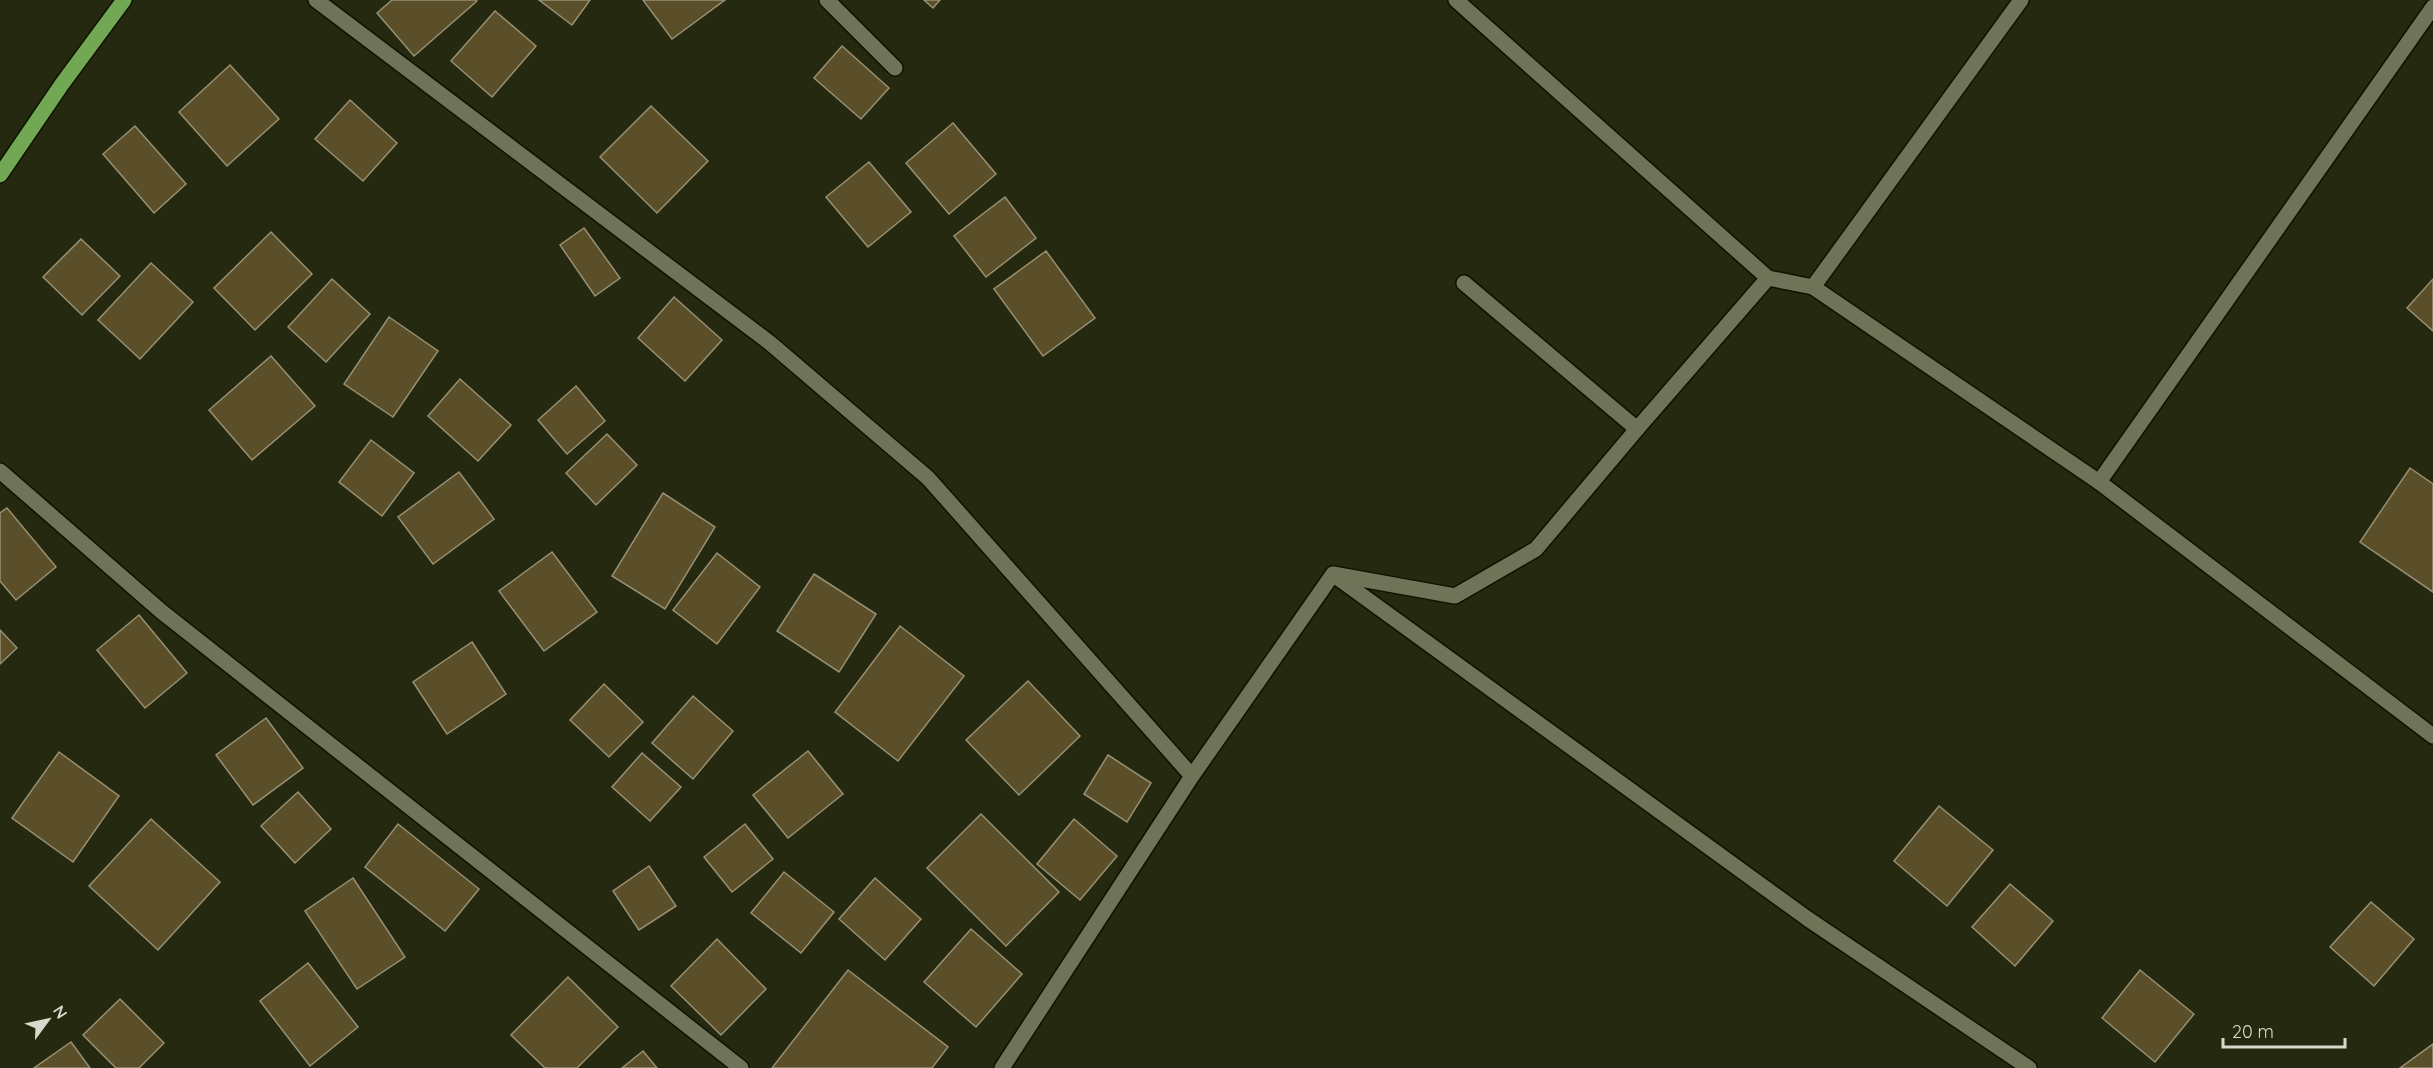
<svg xmlns="http://www.w3.org/2000/svg" width="2433" height="1068" font-family="Quicksand,sans-serif">
  <rect width="100%" height="100%" fill="#252910"/>
  <!-- building -->
  <g fill="#5a4f28" stroke="#989073" stroke-width="1.5">
    <polygon points="392,0 476,0 477,1 414,56 377,13"/>
    <polygon points="539,0 590,0 572,25"/>
    <polygon points="643,0 725,0 672,39"/>
    <polygon points="924,0 940,0 933,8"/>
    <polygon points="495,11 536,46 492,97 451,61"/>
    <polygon points="842,46 889,88 861,119 814,78"/>
    <polygon points="230,65 279,119 227,166 179,112"/>
    <polygon points="350,100 397,143 363,181 315,139"/>
    <polygon points="651,106 708,161 657,213 600,157"/>
    <polygon points="953,123 996,174 949,214 906,163"/>
    <polygon points="135,126 186,184 154,213 103,154"/>
    <polygon points="869,162 911,212 868,247 826,197"/>
    <polygon points="1005,197 1036,238 986,277 954,236"/>
    <polygon points="584,228 620,278 595,296 560,245"/>
    <polygon points="271,232 312,274 255,330 214,288"/>
    <polygon points="81,239 120,276 82,315 43,277"/>
    <polygon points="1046,251 1095,318 1043,356 994,289"/>
    <polygon points="151,263 193,302 140,359 98,320"/>
    <polygon points="332,279 370,314 326,362 288,327"/>
    <polygon points="2433,279 2433,331 2407,308"/>
    <polygon points="674,297 722,340 685,381 638,338"/>
    <polygon points="389,317 438,351 393,417 344,384"/>
    <polygon points="271,356 315,406 252,460 209,410"/>
    <polygon points="460,379 511,425 478,461 428,416"/>
    <polygon points="576,386 605,421 567,454 538,420"/>
    <polygon points="607,434 637,465 596,505 566,473"/>
    <polygon points="371,440 414,473 382,516 339,482"/>
    <polygon points="2410,468 2433,484 2433,592 2360,542"/>
    <polygon points="459,472 494,519 433,564 398,517"/>
    <polygon points="663,493 715,527 665,609 612,576"/>
    <polygon points="7,508 56,567 16,600 0,581 0,513"/>
    <polygon points="552,552 597,612 544,651 499,591"/>
    <polygon points="717,553 760,587 717,644 673,610"/>
    <polygon points="814,574 876,614 839,672 777,631"/>
    <polygon points="139,615 187,673 145,708 97,650"/>
    <polygon points="900,626 964,676 898,761 835,712"/>
    <polygon points="0,630 17,648 0,664"/>
    <polygon points="472,642 506,694 447,734 413,682"/>
    <polygon points="1028,681 1080,736 1019,795 966,740"/>
    <polygon points="604,684 643,722 609,757 570,720"/>
    <polygon points="693,696 733,731 693,779 652,743"/>
    <polygon points="266,718 303,768 253,805 216,755"/>
    <polygon points="808,751 843,794 788,838 753,795"/>
    <polygon points="59,752 119,796 73,862 12,818"/>
    <polygon points="642,753 681,787 650,821 612,787"/>
    <polygon points="1108,755 1151,783 1127,822 1084,794"/>
    <polygon points="298,792 331,829 295,863 261,826"/>
    <polygon points="1939,806 1993,850 1947,906 1894,861"/>
    <polygon points="981,814 1059,892 1006,946 927,868"/>
    <polygon points="151,819 220,882 158,950 89,886"/>
    <polygon points="1074,819 1117,856 1080,900 1037,864"/>
    <polygon points="398,824 479,889 445,931 365,867"/>
    <polygon points="745,824 773,859 732,892 704,857"/>
    <polygon points="649,866 676,906 639,930 613,891"/>
    <polygon points="784,872 834,912 801,953 751,913"/>
    <polygon points="353,878 405,957 357,989 305,911"/>
    <polygon points="875,878 921,919 885,960 839,919"/>
    <polygon points="2010,884 2053,921 2015,966 1972,927"/>
    <polygon points="2371,902 2414,939 2374,986 2330,947"/>
    <polygon points="971,929 1022,974 976,1027 924,982"/>
    <polygon points="717,939 766,989 721,1035 671,986"/>
    <polygon points="308,963 358,1027 310,1066 260,1001"/>
    <polygon points="848,970 948,1047 932,1068 772,1068"/>
    <polygon points="2140,970 2194,1014 2155,1062 2102,1018"/>
    <polygon points="568,977 618,1027 577,1068 545,1068 511,1035"/>
    <polygon points="120,999 164,1043 139,1068 116,1068 83,1035"/>
    <polygon points="71,1042 90,1068 34,1068"/>
    <polygon points="2433,1044 2433,1068 2400,1068"/>
    <polygon points="643,1051 657,1068 622,1068"/>
  </g>
  <g fill="none" stroke-linecap="round" stroke-linejoin="round">
    <!-- minor casing -->
    <g stroke="#0f1200" stroke-width="18">
      <g id="minor">
        <polyline points="316,0 770,343 928,478 1192,776"/>
        <polyline points="827,0 895,68"/>
        <polyline points="1456,0 1768,278"/>
        <polyline points="1464,283 1637,429"/>
        <polyline points="1813,287 2021,0"/>
        <polyline points="0,471 162,612 741,1068"/>
        <polyline points="2099,482 2433,736"/>
        <polyline points="1338,578 1808,919 2029,1068"/>
        <polyline points="1002,1068 1192,776 1333,574 1455,596 1536,549 1637,429 1768,278 1813,287 2099,482 2433,7"/>
      </g>
    </g>
    <!-- major casing -->
    <g stroke="#0f1200" stroke-width="18">
      <polyline id="major" points="0,175 62,84 124,0"/>
    </g>
    <!-- minor -->
    <use href="#minor" stroke="#6f7458" stroke-width="15"/>
    <!-- major -->
    <use href="#major" stroke="#72a854" stroke-width="15"/>
  </g>
  <!-- north arrow -->
  <g transform="translate(48 1020) rotate(57)" stroke="#252910" stroke-width="4.5" paint-order="stroke">
  <path d="M0-4.5L10 22L0 15L-10 22Z" fill="#d8dbcb"/>
  <text y="-9" font-size="16" font-weight="bold" text-anchor="middle" fill="#d8dbcb">N</text>
  </g>
  <!-- scale -->
  <path d="M2223 1038v9h122v-9" fill="none" stroke="#d8dbcb" stroke-width="3"/>
  <text x="2232" y="1038" font-size="18" fill="#d8dbcb" stroke="#252910" stroke-width="4.5" paint-order="stroke">20 m</text>
</svg>
